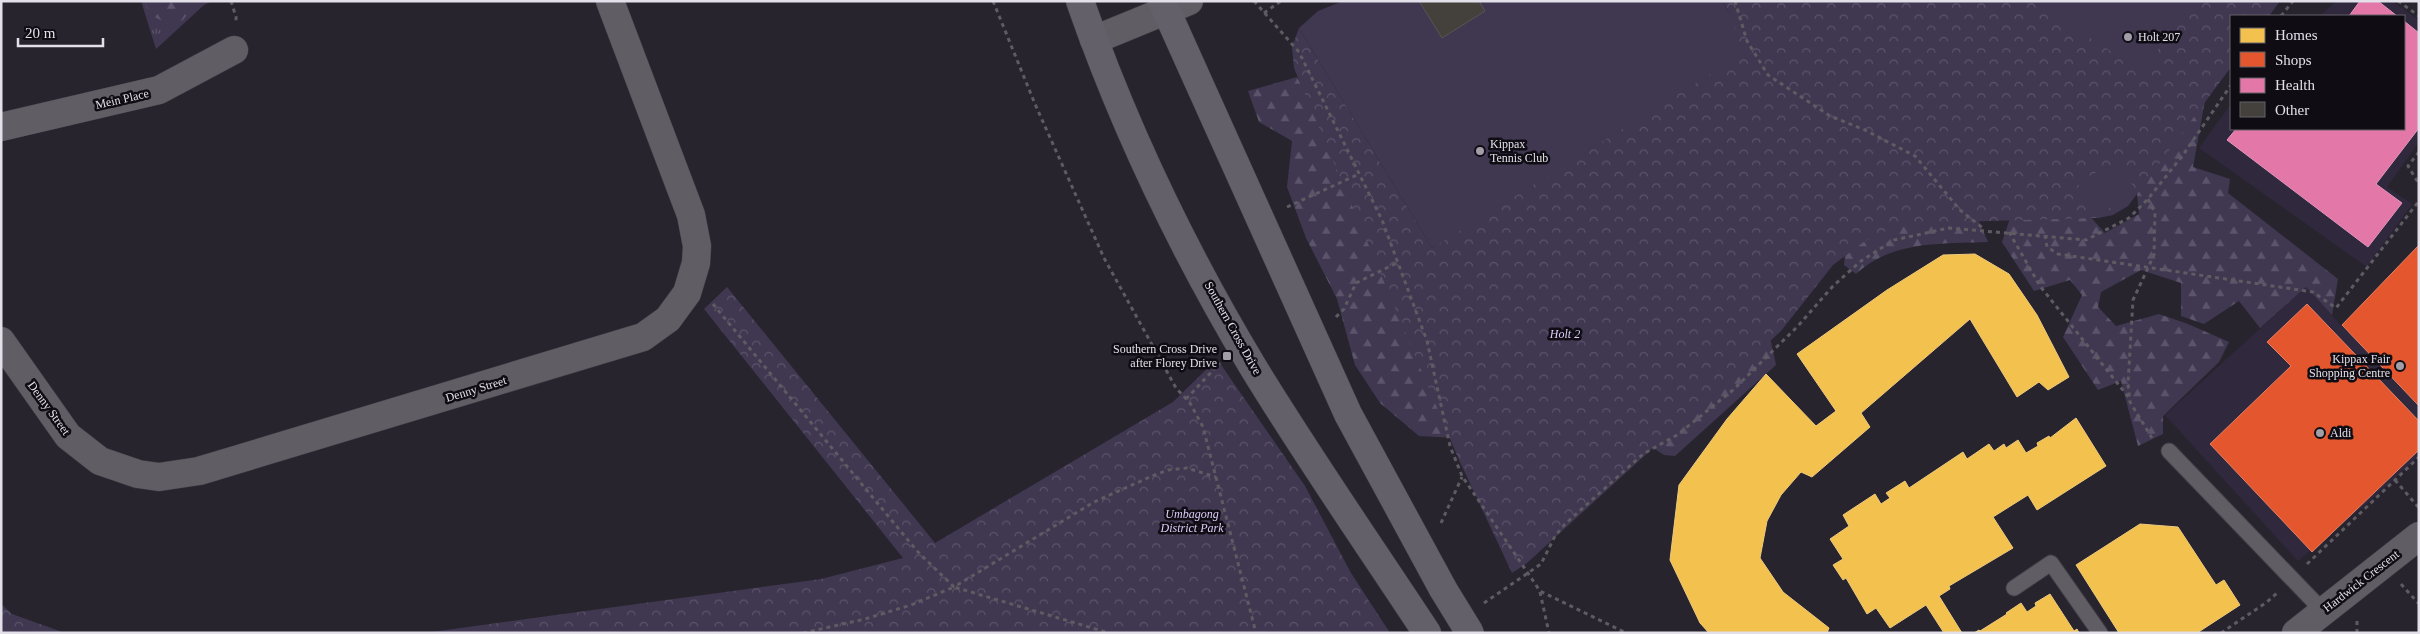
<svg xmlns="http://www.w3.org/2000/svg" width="2420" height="634" font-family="Georgia,serif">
  <defs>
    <pattern id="grass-tufts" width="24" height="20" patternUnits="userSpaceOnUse" patternTransform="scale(1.25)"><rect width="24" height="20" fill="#403751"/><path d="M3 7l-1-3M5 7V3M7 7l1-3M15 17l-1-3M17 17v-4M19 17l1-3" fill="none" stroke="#5b546a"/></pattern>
    <pattern id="forest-firs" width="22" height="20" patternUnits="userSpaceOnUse" patternTransform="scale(1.25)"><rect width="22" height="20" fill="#403751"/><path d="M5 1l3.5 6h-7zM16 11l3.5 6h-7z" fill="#5b546a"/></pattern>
    <pattern id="park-crowns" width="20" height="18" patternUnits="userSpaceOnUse" patternTransform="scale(1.25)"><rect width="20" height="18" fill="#403751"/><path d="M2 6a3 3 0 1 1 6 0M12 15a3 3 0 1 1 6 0" fill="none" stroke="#5b546a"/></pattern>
  </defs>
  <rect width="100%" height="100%" fill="#28242e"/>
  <!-- built -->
  <g fill="#30283d">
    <polygon points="2336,1 2392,1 2419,20 2419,142 2387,187 2412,204 2367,267 2199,148 2231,104 2231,129 2404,129 2404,16 2320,16"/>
    <polygon points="2419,259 2419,456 2366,504 2298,561 2165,415 2306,287 2348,333"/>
  </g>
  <!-- grass -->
  <polygon fill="url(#grass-tufts)" points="141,1 212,1 204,5 156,49"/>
  <!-- forest -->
  <g fill="url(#forest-firs)">
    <polygon points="144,1 198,1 183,20 169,24 150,15"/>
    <polygon points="1297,77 1496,440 1419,436 1380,403 1355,365 1337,299 1306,238 1287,187 1292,141 1259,122 1248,91"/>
    <polygon points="2207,89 2193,167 2230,179 2228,193 2338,279 2332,315 2306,287 2260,328 2239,301 2204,324 2181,316 2181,283 2141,270 2101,292 2098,307 2116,326 2159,314 2188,324 2229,342 2219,362 2163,416 2163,434 2138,446 2121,381 2098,390 2063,337 2082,295 2070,280 2034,291 2002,242 2032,153 2105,233 2139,214 2137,194"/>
    <path d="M 1964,187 L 1988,242 C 1942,244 1893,240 1856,274 L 1844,265 L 1847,232 Z"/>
    <polygon points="1768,328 1776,365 1675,456 1664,455 1641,440"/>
  </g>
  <!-- park -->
  <g fill="url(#park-crowns)">
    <polygon points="1722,1 2280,1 2269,16 2231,16 2231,67 2128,206 2113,215 2098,218 1916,223 1888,230 1865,241 1833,265 1781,331 1527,563 1512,573 1459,460 1294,68 1292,47 1299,28 1432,248 1731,15"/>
    <polygon points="727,287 935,543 1173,402 1217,359 1305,486 1351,573 1390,633 424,633 821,579 903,558 704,309"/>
    <polygon points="1,604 12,614 65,633 1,633"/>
  </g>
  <!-- pitch -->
  <g fill="#403751">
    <polygon points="1343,1 1722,1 1731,15 1742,54 1432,248 1299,28 1318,11"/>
    <polygon points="2033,1 2190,1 2143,72"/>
    <polygon points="2120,161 2137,194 2094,216 2077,182"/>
  </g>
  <!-- homes -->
  <g fill="#f2c14e" stroke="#eeca7d">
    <polygon points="1975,254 2009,274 2037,315 2069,377 2048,390 2039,382 2017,397 1970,319 1861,413 1870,427 1812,477 1801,472 1781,495 1767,521 1760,558 1783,592 1829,628 1827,633 1709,633 1700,623 1670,560 1679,485 1727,419 1766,374 1816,426 1836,411 1797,354 1887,290 1943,255"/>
    <polygon points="2076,418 2106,466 2037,510 2028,495 1993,517 2013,548 1949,586 1950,589 1939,596 1962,633 1944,633 1926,605 1890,628 1876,608 1867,614 1846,578 1843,580 1833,565 1843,559 1830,539 1849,526 1843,515 1875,494 1881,504 1890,498 1886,493 1905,481 1909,488 1963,452 1967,459 1989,444 1994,451 2004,444 2006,448 2018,440 2026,453 2038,446 2037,443 2049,436 2050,438"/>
    <polygon points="2140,524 2178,527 2216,585 2224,580 2240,605 2197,633 2119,633 2076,565"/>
    <polygon points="2050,594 2074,631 2077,629 2079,633 1974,633 1979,630 1980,631 2007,614 2006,613 2021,603 2027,612 2036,606 2035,603"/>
  </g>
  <!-- shops -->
  <g fill="#e4572e" stroke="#e48066">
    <polygon points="2419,245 2419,406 2342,325"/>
    <polygon points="2307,304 2419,421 2419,450 2312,552 2210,444 2291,366 2267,342"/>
  </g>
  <!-- health -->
  <g fill="#e377a8" stroke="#e396bc">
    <polygon points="2360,1 2378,1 2397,16 2349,16"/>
    <polygon points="2404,21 2419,33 2419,128 2376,184 2402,203 2368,247 2227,140 2236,129 2404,129"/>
  </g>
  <!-- building -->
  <polygon fill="#44403b" stroke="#575556" points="1419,1 1479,1 1485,11 1442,38"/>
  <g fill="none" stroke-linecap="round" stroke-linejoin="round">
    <!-- service casing -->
    <g stroke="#434048" stroke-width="17">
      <g id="service">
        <polyline points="2169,451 2323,611"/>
        <polyline points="2014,588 2051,563 2100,633"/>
      </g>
    </g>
    <!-- minor casing -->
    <g stroke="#434048" stroke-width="29">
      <g id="minor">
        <polyline points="1094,40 1189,1"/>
        <polyline points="1,127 159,90 234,50"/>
        <polyline points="1,341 68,436 100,461 138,474 159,477 199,471 643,337 668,319 687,293 696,263 697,246 691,215 610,1"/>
        <polyline points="2296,633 2419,536"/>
      </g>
    </g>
    <!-- secondary casing -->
    <g stroke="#434048" stroke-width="29">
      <g id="secondary">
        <path d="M 1080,1 C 1124,127 1184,252 1253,367 C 1308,457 1369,545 1427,633"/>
        <polyline points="1162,1 1348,414 1443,589"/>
      </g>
    </g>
    <!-- path -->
    <g stroke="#5e5b62" stroke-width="3" stroke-dasharray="4 4" stroke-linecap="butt">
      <polyline points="231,1 236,17 236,24"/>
      <polyline points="993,1 1035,104 1104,258 1176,388 1190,403 1203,427 1256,633"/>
      <polyline points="1254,1 1299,52 1382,220 1427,341 1450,446 1462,476 1540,591 1626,633"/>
      <polyline points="1735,1 1747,41 1768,75 1830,116 1865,130 1915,156 1960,210 1984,229"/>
      <polyline points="2398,1 2419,16"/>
      <polyline points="1264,13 1281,1"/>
      <polyline points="2281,16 2293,1"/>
      <polyline points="2419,152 2408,166 2419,184"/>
      <polyline points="2148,199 2155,213 2154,255 2133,300 2128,384 2130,402 2152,438"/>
      <polyline points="1287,207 1359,174"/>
      <polyline points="2009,232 2040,286 2130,399"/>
      <polyline points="2045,235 2047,247 2058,254 2313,292 2336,308 2419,201"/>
      <polyline points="713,304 917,551 954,587 1094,502 1152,476 1168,470 1187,468 1216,477"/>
      <polyline points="1336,317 1344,309 1356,283 1397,263"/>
      <polyline points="1186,399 1220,363"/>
      <polyline points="2395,480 2419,508"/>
      <polyline points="1441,523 1462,477"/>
      <polyline points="2307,564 2419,457"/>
      <polyline points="2401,584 2419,604"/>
      <polyline points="1540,592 1549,633"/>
      <polyline points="1484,603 1541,564 1555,536 1565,524 1643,454 1677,435 1733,390 1798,326 1833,286 1861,261 1894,240 1949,228 2086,240 2129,218 2148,199 2183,155 2231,85"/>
      <polyline points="2357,621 2357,633"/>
      <polyline points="803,633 865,619 911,605 954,587 1109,633"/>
      <polyline points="2221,633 2267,602 2277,593"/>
    </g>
    <!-- service -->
    <use href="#service" stroke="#605d65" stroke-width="15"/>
    <!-- minor -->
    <use href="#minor" stroke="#605d65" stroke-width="28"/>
    <!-- secondary -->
    <use href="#secondary" stroke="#64606a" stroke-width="28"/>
    <!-- secondary-bridge casing -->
    <g stroke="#434048" stroke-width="29" stroke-linecap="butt">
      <polyline id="secondary-bridge" points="1443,589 1470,633"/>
    </g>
    <!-- secondary-bridge -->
    <use href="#secondary-bridge" stroke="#64606a" stroke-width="28"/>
  </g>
  <!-- markers -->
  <g fill="#a29ea8" stroke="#0f0c13" stroke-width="2">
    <circle cx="2128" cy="37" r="5"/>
    <circle cx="1480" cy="151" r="5"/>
    <rect x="1222" y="351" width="10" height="10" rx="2.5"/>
    <circle cx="2400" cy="366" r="5"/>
    <circle cx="2320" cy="433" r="5"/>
  </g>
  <g text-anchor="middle" stroke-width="5" stroke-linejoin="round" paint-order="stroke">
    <!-- poi labels -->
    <g font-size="12" fill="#e3e0ea" stroke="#0f0c13" text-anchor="start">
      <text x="2138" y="41">Holt 207</text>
      <text x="1490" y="148">Kippax<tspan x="1490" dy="14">Tennis Club</tspan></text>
      <text x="1217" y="353" text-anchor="end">Southern Cross Drive<tspan x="1217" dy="14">after Florey Drive</tspan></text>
      <text x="2390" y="363" text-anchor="end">Kippax Fair<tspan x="2390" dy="14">Shopping Centre</tspan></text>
      <text x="2330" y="437">Aldi</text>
    </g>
    <!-- street labels -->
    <g font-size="12" fill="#e3e0ea" stroke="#0f0c13">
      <text transform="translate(122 99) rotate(-13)" y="4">Mein Place</text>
      <text transform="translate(1233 328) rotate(61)" y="4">Southern Cross Drive</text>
      <text transform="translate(476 389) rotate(-17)" y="4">Denny Street</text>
      <text transform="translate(49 408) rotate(54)" y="4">Denny Street</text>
      <text transform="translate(2361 581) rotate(-38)" y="4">Hardwick Crescent</text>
    </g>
    <!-- park labels -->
    <g font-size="12" font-style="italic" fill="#ddcefb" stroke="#0f0c13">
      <text x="1565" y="338">Holt 2</text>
      <text x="1192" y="518">Umbagong<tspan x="1192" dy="14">District Park</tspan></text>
    </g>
  </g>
  <!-- border -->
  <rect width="2420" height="634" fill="none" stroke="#e3e0ea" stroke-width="5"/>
  <!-- legend -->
  <rect x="2230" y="15" width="175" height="115" fill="#0f0c13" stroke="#646169"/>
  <rect x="2240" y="28" width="25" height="15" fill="#f2c14e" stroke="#646169"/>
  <text x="2275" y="40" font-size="15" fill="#e3e0ea">Homes</text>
  <rect x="2240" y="52" width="25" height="15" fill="#e4572e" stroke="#646169"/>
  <text x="2275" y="65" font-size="15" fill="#e3e0ea">Shops</text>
  <rect x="2240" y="78" width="25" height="15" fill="#e377a8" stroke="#646169"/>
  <text x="2275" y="90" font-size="15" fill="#e3e0ea">Health</text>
  <rect x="2240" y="102" width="25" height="15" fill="#44403b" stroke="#646169"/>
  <text x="2275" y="115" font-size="15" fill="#e3e0ea">Other</text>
  <!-- scale -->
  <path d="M18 38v8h85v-8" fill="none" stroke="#e3e0ea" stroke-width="2.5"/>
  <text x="25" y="38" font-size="15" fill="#e3e0ea" stroke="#0f0c13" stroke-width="4" paint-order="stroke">20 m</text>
</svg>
